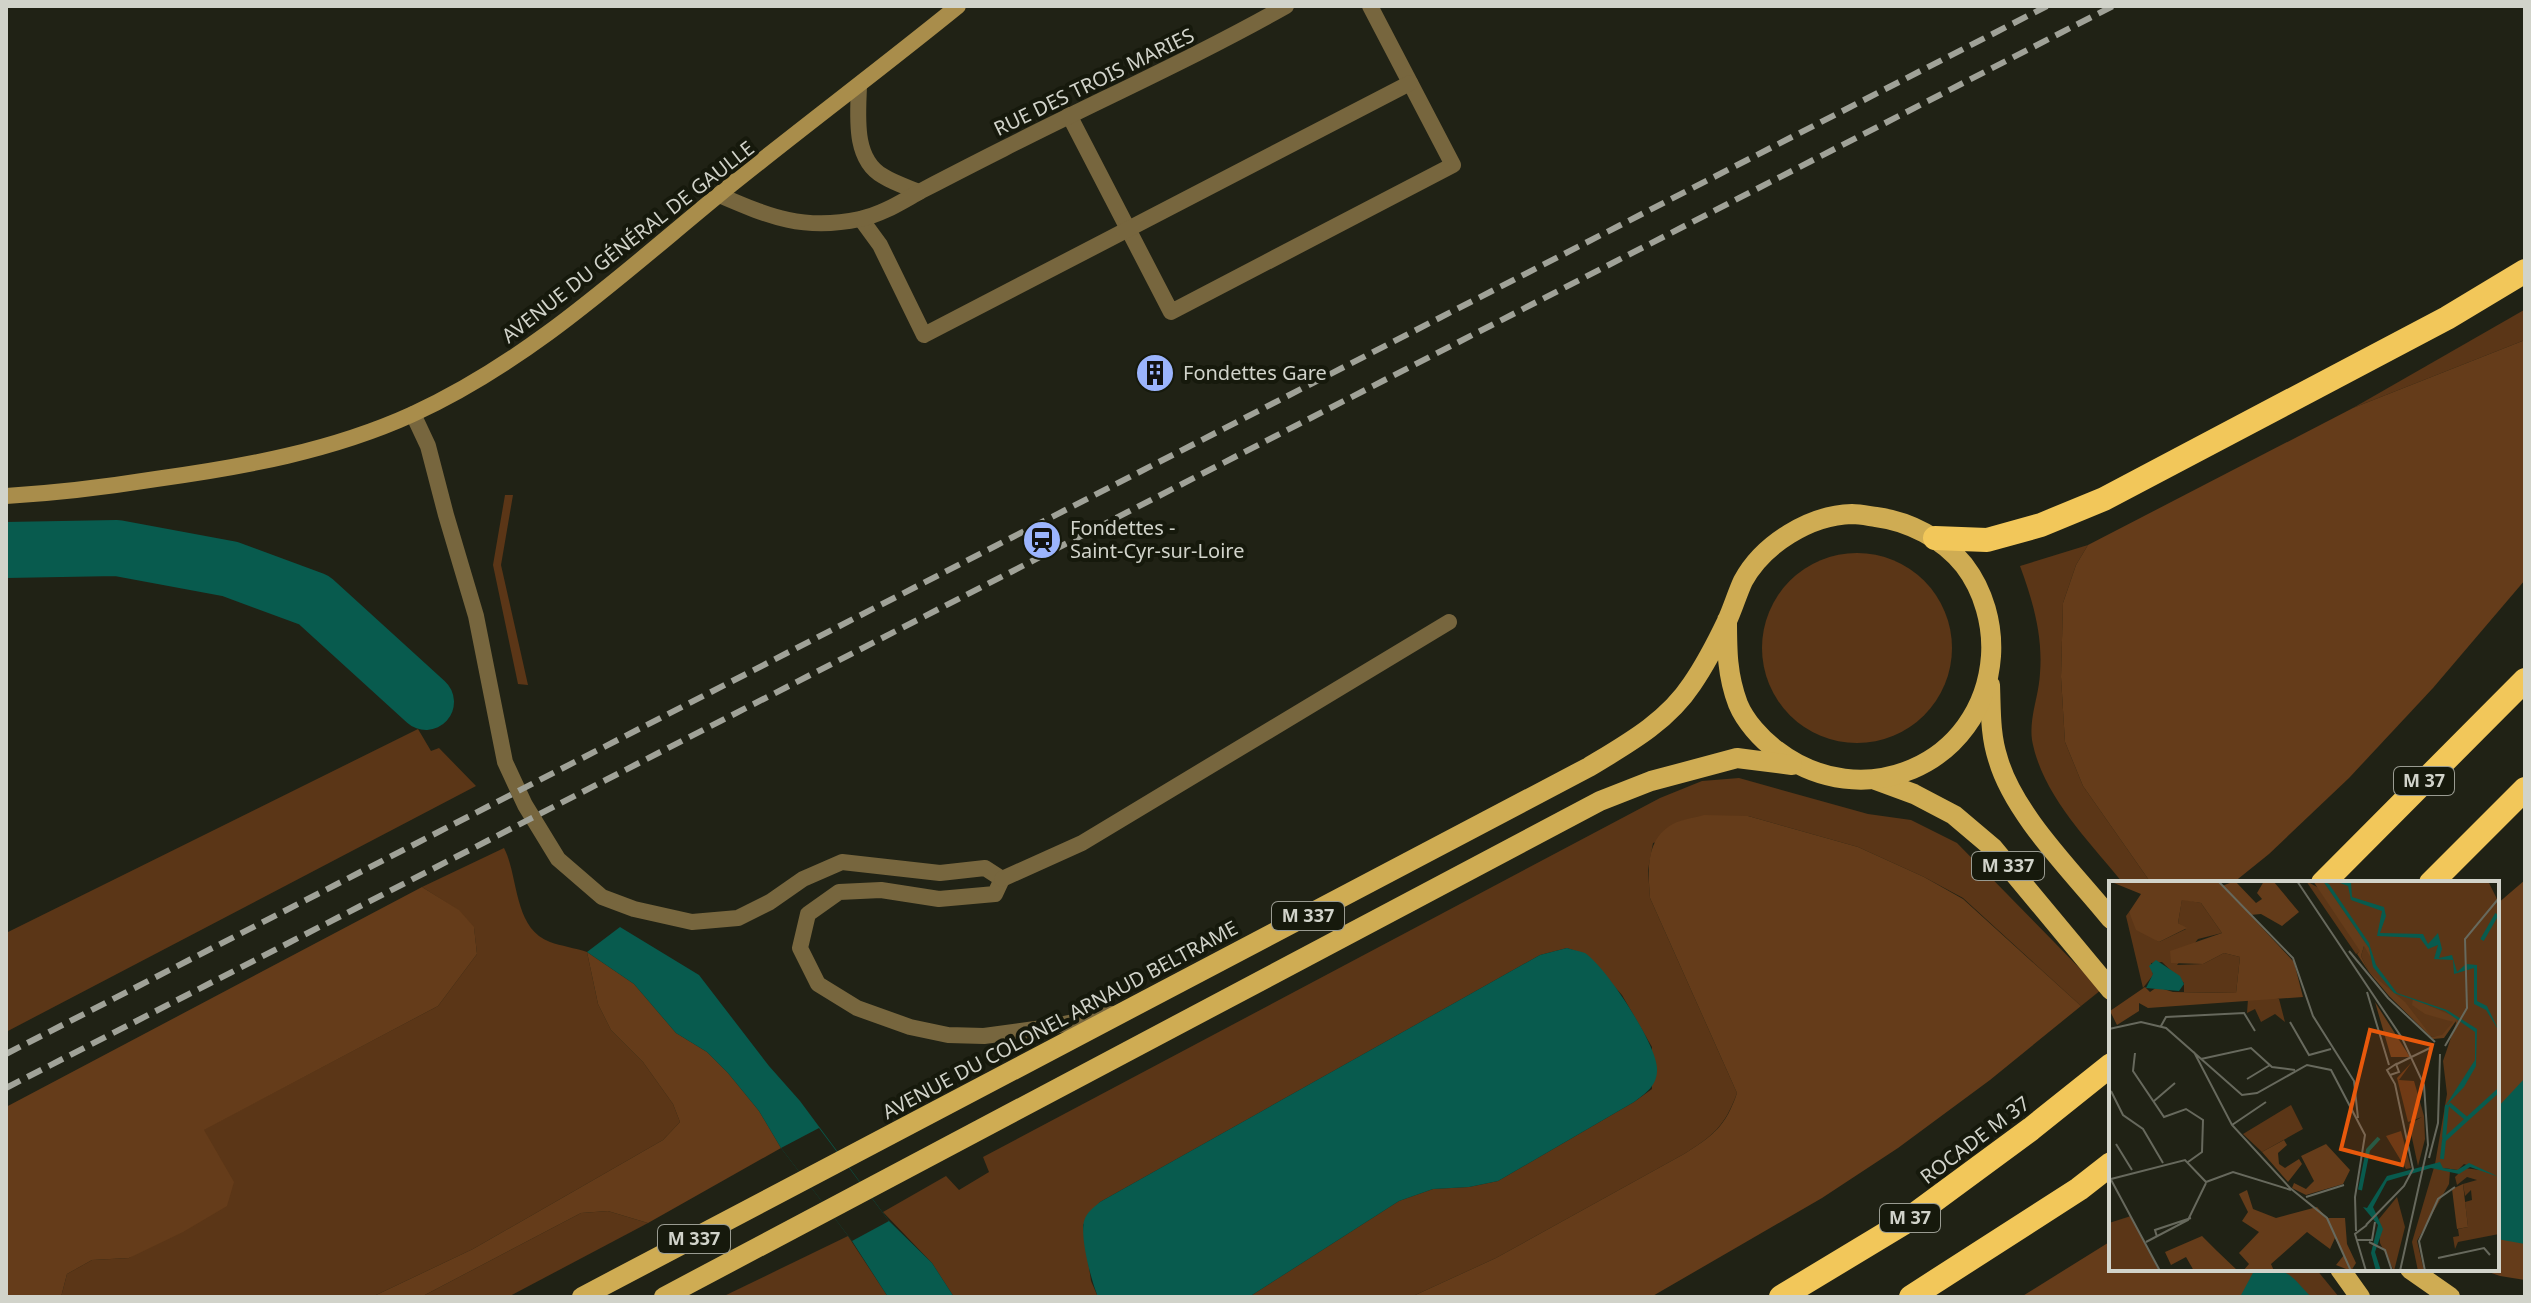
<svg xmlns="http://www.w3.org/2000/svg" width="2531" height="1303" font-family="'Noto Sans',sans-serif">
  <rect width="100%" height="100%" fill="#202215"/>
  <!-- green -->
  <g fill="#5b3617">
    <polygon points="2524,310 2525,340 2353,408"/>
    <polygon points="505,495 513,495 501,565 528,685 518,684 493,565"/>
    <path d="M 2088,545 L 2076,565 L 2063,603 L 2061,677 L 2065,742 L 2083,786 L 2151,883 L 2123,883 C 2089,841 2042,795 2032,740 C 2029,717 2039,696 2040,673 C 2043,636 2033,601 2020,566 Z"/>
    <circle cx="1857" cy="648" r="95"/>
    <polygon points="418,729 431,751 439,748 476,786 6,1032 6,933"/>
    <path d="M 1739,778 L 1868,814 L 1911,820 L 1957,843 L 2101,990 L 2081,1006 L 1963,898 L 1924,877 L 1858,847 L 1748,816 L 1653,843 L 1648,870 L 1650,898 L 1737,1093 C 1725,1126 1713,1136 1684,1154 L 1496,1258 L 1411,1297 L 1249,1297 L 1399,1201 L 1433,1189 L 1469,1187 L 1498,1181 L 1634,1102 L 1652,1089 L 1652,1047 L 1622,995 L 1585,954 L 1567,948 L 1540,955 L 1100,1202 L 1083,1225 L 1091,1281 L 1098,1297 L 954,1297 L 932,1263 L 883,1212 L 946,1176 L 959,1190 L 989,1172 L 983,1157 L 1660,798 L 1702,781 Z"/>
    <path d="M 504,848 C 519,877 513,928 550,942 C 561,946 575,948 587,952 L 598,1004 L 611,1030 L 643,1062 L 673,1104 L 680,1122 L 663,1140 L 473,1249 L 372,1297 L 61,1297 L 67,1274 L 92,1260 L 129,1258 L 233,1182 L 203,1130 L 438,1006 L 477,954 L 474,928 L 458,910 L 422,887 Z"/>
    <polygon points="608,1211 648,1223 508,1297 421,1297 581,1213"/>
    <polygon points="848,1236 888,1297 722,1297"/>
    <polygon points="2275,1269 2316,1269 2339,1297 2304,1297"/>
  </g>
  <!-- forest -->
  <g fill="#653c1a">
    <polygon points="2525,340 2525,580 2433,688 2349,778 2269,854 2233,883 2151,883 2083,786 2065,742 2061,677 2063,603 2076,565 2088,545 2353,408"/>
    <path d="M 1704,815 L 1748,816 L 1858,847 L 1924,877 L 1963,899 L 2081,1006 L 1990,1080 L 1898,1148 L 1822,1198 L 1651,1297 L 1411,1297 L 1496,1258 L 1684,1154 C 1713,1136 1726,1126 1737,1093 L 1650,898 C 1648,871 1645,839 1673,824 C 1682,819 1695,818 1704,815 Z"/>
    <polygon points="2525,880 2525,1280 2500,1276 2480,1269 2497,1269 2497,904"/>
    <polygon points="422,887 459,910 474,927 477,954 438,1006 204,1130 234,1182 227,1206 183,1232 129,1258 92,1260 67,1274 61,1297 6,1297 6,1107"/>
    <polygon points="587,952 634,984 676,1033 707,1052 728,1073 759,1111 781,1148 648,1223 608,1211 581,1213 421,1297 372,1297 473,1249 663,1140 680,1122 673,1104 643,1062 611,1030 598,1004"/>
    <polygon points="2111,1241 2111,1269 2275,1269 2304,1297 2021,1297"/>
  </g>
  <!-- water -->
  <g fill="#085b4e">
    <polygon points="620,927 699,975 769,1066 800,1101 889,1221 932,1263 954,1297 888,1297 852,1241 781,1148 759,1111 728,1073 707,1052 676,1033 634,984 587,952"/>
    <path d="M 1567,948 C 1572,950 1580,951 1585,953 C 1606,967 1656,1043 1657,1068 C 1658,1085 1646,1093 1634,1102 L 1498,1181 L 1469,1187 L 1433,1189 L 1399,1201 L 1249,1297 L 1098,1297 C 1091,1280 1080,1238 1084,1221 C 1087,1212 1093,1208 1100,1202 L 1540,955 Z"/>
    <polygon points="2525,1078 2525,1244 2497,1239 2497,1108"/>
    <path d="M 2255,1269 C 2289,1269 2289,1273 2311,1297 L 2240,1297 Z"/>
  </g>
  <!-- pier -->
  <polygon fill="#202215" points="819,1128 889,1221 852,1241 781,1148"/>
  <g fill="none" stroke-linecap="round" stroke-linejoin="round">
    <!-- canal -->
    <polyline stroke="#085b4e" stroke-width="56" points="6,550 117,548 230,569 314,600 426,702"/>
    <!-- lane -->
    <g stroke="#77663e" stroke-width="16">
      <polyline points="1069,115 1171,312 1453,165 1370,6"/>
      <polyline points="861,219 880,245 924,335 1410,83"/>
      <polyline points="413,414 428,446 446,515 476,616 505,762 525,805 558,859 602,897 634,909 692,922 738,918 770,902 803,879 842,862 940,873 985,868 1002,879 995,894 939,899 881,890 839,892 808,914 800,948 818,984 857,1008 910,1027 948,1035 984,1036 1050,1027 1111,1014"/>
      <polyline points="1002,879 1082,843 1449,622"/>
    </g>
    <!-- street -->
    <g stroke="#77663e" stroke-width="16">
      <path d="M 859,86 C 858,116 853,159 883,176 C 894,183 907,187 919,192"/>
      <path d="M 719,195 C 770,217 804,231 860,219 C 883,214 901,202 921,191 C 948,177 975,163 1003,149 C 1097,101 1194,58 1286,6"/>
    </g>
    <!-- secondary -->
    <path stroke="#a98d4b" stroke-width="16" d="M 6,496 C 56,493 106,487 156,479 C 243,467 332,451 413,414 C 527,362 620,276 716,197 C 796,132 878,71 958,6"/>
    <!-- primary -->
    <g stroke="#cfac53" stroke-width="20">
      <path d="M 1990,685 C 1991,710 1990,735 1998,759 C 2014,815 2074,873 2111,919"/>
      <polyline points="1876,780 1914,794 1954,815 1993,848 2111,990"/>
      <polyline points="2340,1269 2360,1297"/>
      <polyline points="2410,1269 2450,1297"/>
      <path d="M 582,1297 L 1589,767 C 1627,744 1667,722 1692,684 C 1705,665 1717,642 1727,621 C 1733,608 1737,594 1743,581 C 1763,544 1810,515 1852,514 C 1860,514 1869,516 1876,517 C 1909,521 1943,539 1964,565 C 1984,591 1993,625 1991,656 C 1983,766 1861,816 1776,750 C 1761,739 1745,721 1738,704 C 1727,675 1727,650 1727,620"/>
      <polyline points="664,1297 1600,801 1651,781 1737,758 1792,765"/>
    </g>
    <!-- highway -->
    <g stroke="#f2c75a" stroke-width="24">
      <polyline points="1935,538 1987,540 2041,525 2104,499 2447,318 2525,271"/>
      <polyline points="2323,883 2525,680"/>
      <polyline points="2431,883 2525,789"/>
      <polyline points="1781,1297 1902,1224 2031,1129 2111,1065"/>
      <polyline points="1911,1297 2079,1189 2111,1164"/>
    </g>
    <!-- rail -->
    <g stroke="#a0a298" stroke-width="6" stroke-dasharray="16 8" stroke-linecap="butt">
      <polyline points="6,1054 2047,6"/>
      <polyline points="6,1088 2113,6"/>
    </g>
  </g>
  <!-- icons -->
  <defs>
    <g id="building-disc" transform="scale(2)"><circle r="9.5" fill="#9bb4fd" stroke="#16190c"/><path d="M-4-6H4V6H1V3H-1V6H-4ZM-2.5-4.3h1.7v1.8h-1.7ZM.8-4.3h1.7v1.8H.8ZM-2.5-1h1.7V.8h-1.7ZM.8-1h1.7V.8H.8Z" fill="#111"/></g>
    <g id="station-disc" transform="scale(2)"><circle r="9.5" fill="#9bb4fd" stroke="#16190c"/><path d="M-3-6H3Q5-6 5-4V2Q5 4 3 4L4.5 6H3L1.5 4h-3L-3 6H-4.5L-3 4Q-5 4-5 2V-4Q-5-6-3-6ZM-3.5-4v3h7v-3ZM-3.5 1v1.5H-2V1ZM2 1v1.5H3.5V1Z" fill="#111"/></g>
  </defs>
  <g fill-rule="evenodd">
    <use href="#building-disc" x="1155" y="373"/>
    <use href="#station-disc" x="1042" y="540"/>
  </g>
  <g text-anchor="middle" stroke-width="8" stroke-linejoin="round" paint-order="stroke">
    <!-- shield labels -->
    <g fill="#16190c" stroke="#999b91" stroke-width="2">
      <rect x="2394" y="767" width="60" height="28" rx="6"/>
      <rect x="1972" y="852" width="72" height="28" rx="6"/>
      <rect x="1272" y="902" width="72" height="28" rx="6"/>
      <rect x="1880" y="1204" width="60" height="28" rx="6"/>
      <rect x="658" y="1225" width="72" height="28" rx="6"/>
    </g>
    <g font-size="18" font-weight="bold" fill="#d1d3ca">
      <text x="2424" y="787">M 37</text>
      <text x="2008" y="872">M 337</text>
      <text x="1308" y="922">M 337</text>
      <text x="1910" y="1224">M 37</text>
      <text x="694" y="1245">M 337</text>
    </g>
    <!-- street labels -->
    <g font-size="20" fill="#d1d3ca" stroke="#16190c">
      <text transform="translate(1094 82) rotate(-26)" y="7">RUE DES TROIS MARIES</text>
      <text transform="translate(628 242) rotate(-38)" y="7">AVENUE DU GÉNÉRAL DE GAULLE</text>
      <text transform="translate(1060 1020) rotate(-28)" y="7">AVENUE DU COLONEL ARNAUD BELTRAME</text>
      <text transform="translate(1975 1140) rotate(-37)" y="7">ROCADE M 37</text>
    </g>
    <!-- poi labels -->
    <g font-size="20" fill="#d1d3ca" stroke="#16190c" text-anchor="start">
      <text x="1183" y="380">Fondettes Gare</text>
      <text x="1070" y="535">Fondettes -<tspan x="1070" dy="23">Saint-Cyr-sur-Loire</tspan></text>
    </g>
  </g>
  <!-- overview -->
  <g transform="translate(2109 881)">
    <rect width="390" height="390" fill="#202215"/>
    <path d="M 197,0 L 210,7 L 252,70 L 247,73 ZM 212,0 L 379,0 L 390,22 L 390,353 L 349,361 L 346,368 L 344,356 L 350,355 L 349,348 L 359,346 L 356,321 L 363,319 L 362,309 L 356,315 L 354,303 L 368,299 L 358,296 L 348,304 L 346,296 L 355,287 L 371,289 L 355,283 L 349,289 L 334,287 L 341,290 L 340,303 L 308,360 L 315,390 L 309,390 L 303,361 L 326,283 L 338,213 L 334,180 L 347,142 L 346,139 L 303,124 L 345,141 L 333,155 L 323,156 L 282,114 L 260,91 L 252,75 L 255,65 ZM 73,18 L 92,22 L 113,52 L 89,58 L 68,84 L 94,83 L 115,72 L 131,76 L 127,112 L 75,111 L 75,102 L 53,81 L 42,82 L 44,94 L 34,107 L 17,35 L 20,31 L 28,45 L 50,61 L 77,48 L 69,42 ZM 158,114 L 170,118 L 176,141 L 166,133 L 152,141 L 146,128 L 138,132 L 139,118 ZM 303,181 L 290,199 L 305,200 L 315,235 L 316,258 L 309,285 L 300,243 L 313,236 L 299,241 L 288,197 ZM 182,224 L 194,248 L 153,271 L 134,253 ZM 292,250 L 302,287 L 297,288 L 277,255 ZM 288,316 L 296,346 L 285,390 L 271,362 L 270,338 ZM 22,335 L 50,390 L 0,390 L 0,342 Z" fill="#5b3617"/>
    <path d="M 0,0 L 109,0 L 113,5 L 126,0 L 147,22 L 153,18 L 148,12 L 155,0 L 165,1 L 190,31 L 173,45 L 152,33 L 141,34 L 185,81 L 194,116 L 39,127 L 30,122 L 30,130 L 8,144 L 1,130 L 36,106 L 41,111 L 48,106 L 64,111 L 127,112 L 131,76 L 115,72 L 94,83 L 62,82 L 61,70 L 113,52 L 92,22 L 73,19 L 69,42 L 78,47 L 50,61 L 27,49 L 20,31 L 32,13 ZM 204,0 L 214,0 L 260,67 L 262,77 L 255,65 L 252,75 L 260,91 L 296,121 L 323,156 L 333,154 L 344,141 L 316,133 L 303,124 L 304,118 L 349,137 L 335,157 L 324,158 L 280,115 L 260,91 L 248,73 L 251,70 ZM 266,121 L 301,176 L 282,176 ZM 175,259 L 178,264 L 169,272 L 170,283 L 176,287 L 190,278 L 193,283 L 179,301 L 153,271 ZM 217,263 L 241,289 L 234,303 L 197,314 L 183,307 L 185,302 L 197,308 L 205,300 L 192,275 ZM 354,303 L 359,346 L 348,348 L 343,308 ZM 138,309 L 144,328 L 167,337 L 208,326 L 218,337 L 236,337 L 238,363 L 247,382 L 242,390 L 227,384 L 235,374 L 226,357 L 221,368 L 198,351 L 162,383 L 165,390 L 134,390 L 140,383 L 130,372 L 150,351 L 133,340 L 139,331 L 130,313 ZM 93,355 L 108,370 L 129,390 L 85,390 L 77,376 L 62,384 L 56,371 Z" fill="#653c1a"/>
    <path d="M 214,0 L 220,3 L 260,62 L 267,84 L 288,112 L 338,129 L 368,148 L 367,185 L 355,206 L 335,227 L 366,179 L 366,151 L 336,130 L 285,112 L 264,86 L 260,67 ZM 226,0 L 242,1 L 243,16 L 275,26 L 277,35 L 271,52 L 314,53 L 319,63 L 329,52 L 333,68 L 330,77 L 343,74 L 348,91 L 357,83 L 368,84 L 368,120 L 378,125 L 390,150 L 377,129 L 365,123 L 365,87 L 345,93 L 344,79 L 325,78 L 329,64 L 319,68 L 311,57 L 268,55 L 273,30 L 242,19 L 239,5 ZM 47,79 L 71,95 L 75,103 L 70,110 L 37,107 L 44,93 L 40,85 ZM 331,281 L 334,287 L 348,289 L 360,282 L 390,296 L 361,286 L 350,293 L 322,287 L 278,300 L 264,326 L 274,348 L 266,371 L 272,390 L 267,390 L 262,372 L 269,344 L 254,326 L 258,327 L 278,295 Z" fill="#085b4e"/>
    <path fill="none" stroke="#085b4e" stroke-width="4" d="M 373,59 L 388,33M 340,223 L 359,239M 335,257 L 338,224M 333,278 L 335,259 L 390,209M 251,309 L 259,269 L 270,257"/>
    <path fill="none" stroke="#67695d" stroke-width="2" d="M 109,0 L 184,77 L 204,135 L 245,200 L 249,237M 188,0 L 293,157 L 315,204 L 319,264 L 291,390M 240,70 L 279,117 L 326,161M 258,111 L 280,184M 181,141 L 200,174 L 222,168M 52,145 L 57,136 L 135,132 L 146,150M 0,148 L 32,141 L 57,147 L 133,214 L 148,212 L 198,184 L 222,189 L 256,254 L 246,316 L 247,350M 336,165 L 358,127 L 356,58 L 390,17M 85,171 L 123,244 L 181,307 L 218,337 L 242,390M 26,172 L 24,190 L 55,236 L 77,228 L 94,239 L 93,271 L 79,281M 92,178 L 142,167 L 163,186 L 186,189M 288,183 L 323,166M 138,198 L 161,184M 2,210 L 14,234 L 34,248 L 54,282M 45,220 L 66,202M 123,244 L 157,221M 7,263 L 23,289M 320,277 L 329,242 L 331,173M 0,295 L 51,390M 2,298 L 76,279 L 97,301 L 124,291 L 182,309M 197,316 L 235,304M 257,344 L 295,305 L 304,288 L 286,203 L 278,189 L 287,183 L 290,191 L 281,194M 48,356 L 46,349 L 82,337M 248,359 L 263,359 L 266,341M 37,361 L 79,339 L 97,302M 260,361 L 276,369 L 283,390M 329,377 L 375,367 L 381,374M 257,390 L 246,353 L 258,344M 316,390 L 310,360 L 329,318 L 346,306"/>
    <path fill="#e8590c" fill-opacity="0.15" stroke="#e8590c" stroke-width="4" d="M 261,149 L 323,164 L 293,284 L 232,268 Z"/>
    <rect width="390" height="390" fill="none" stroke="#d1d3ca" stroke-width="4"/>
  </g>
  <!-- border -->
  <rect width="2531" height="1303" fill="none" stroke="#d1d3ca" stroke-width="16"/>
</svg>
